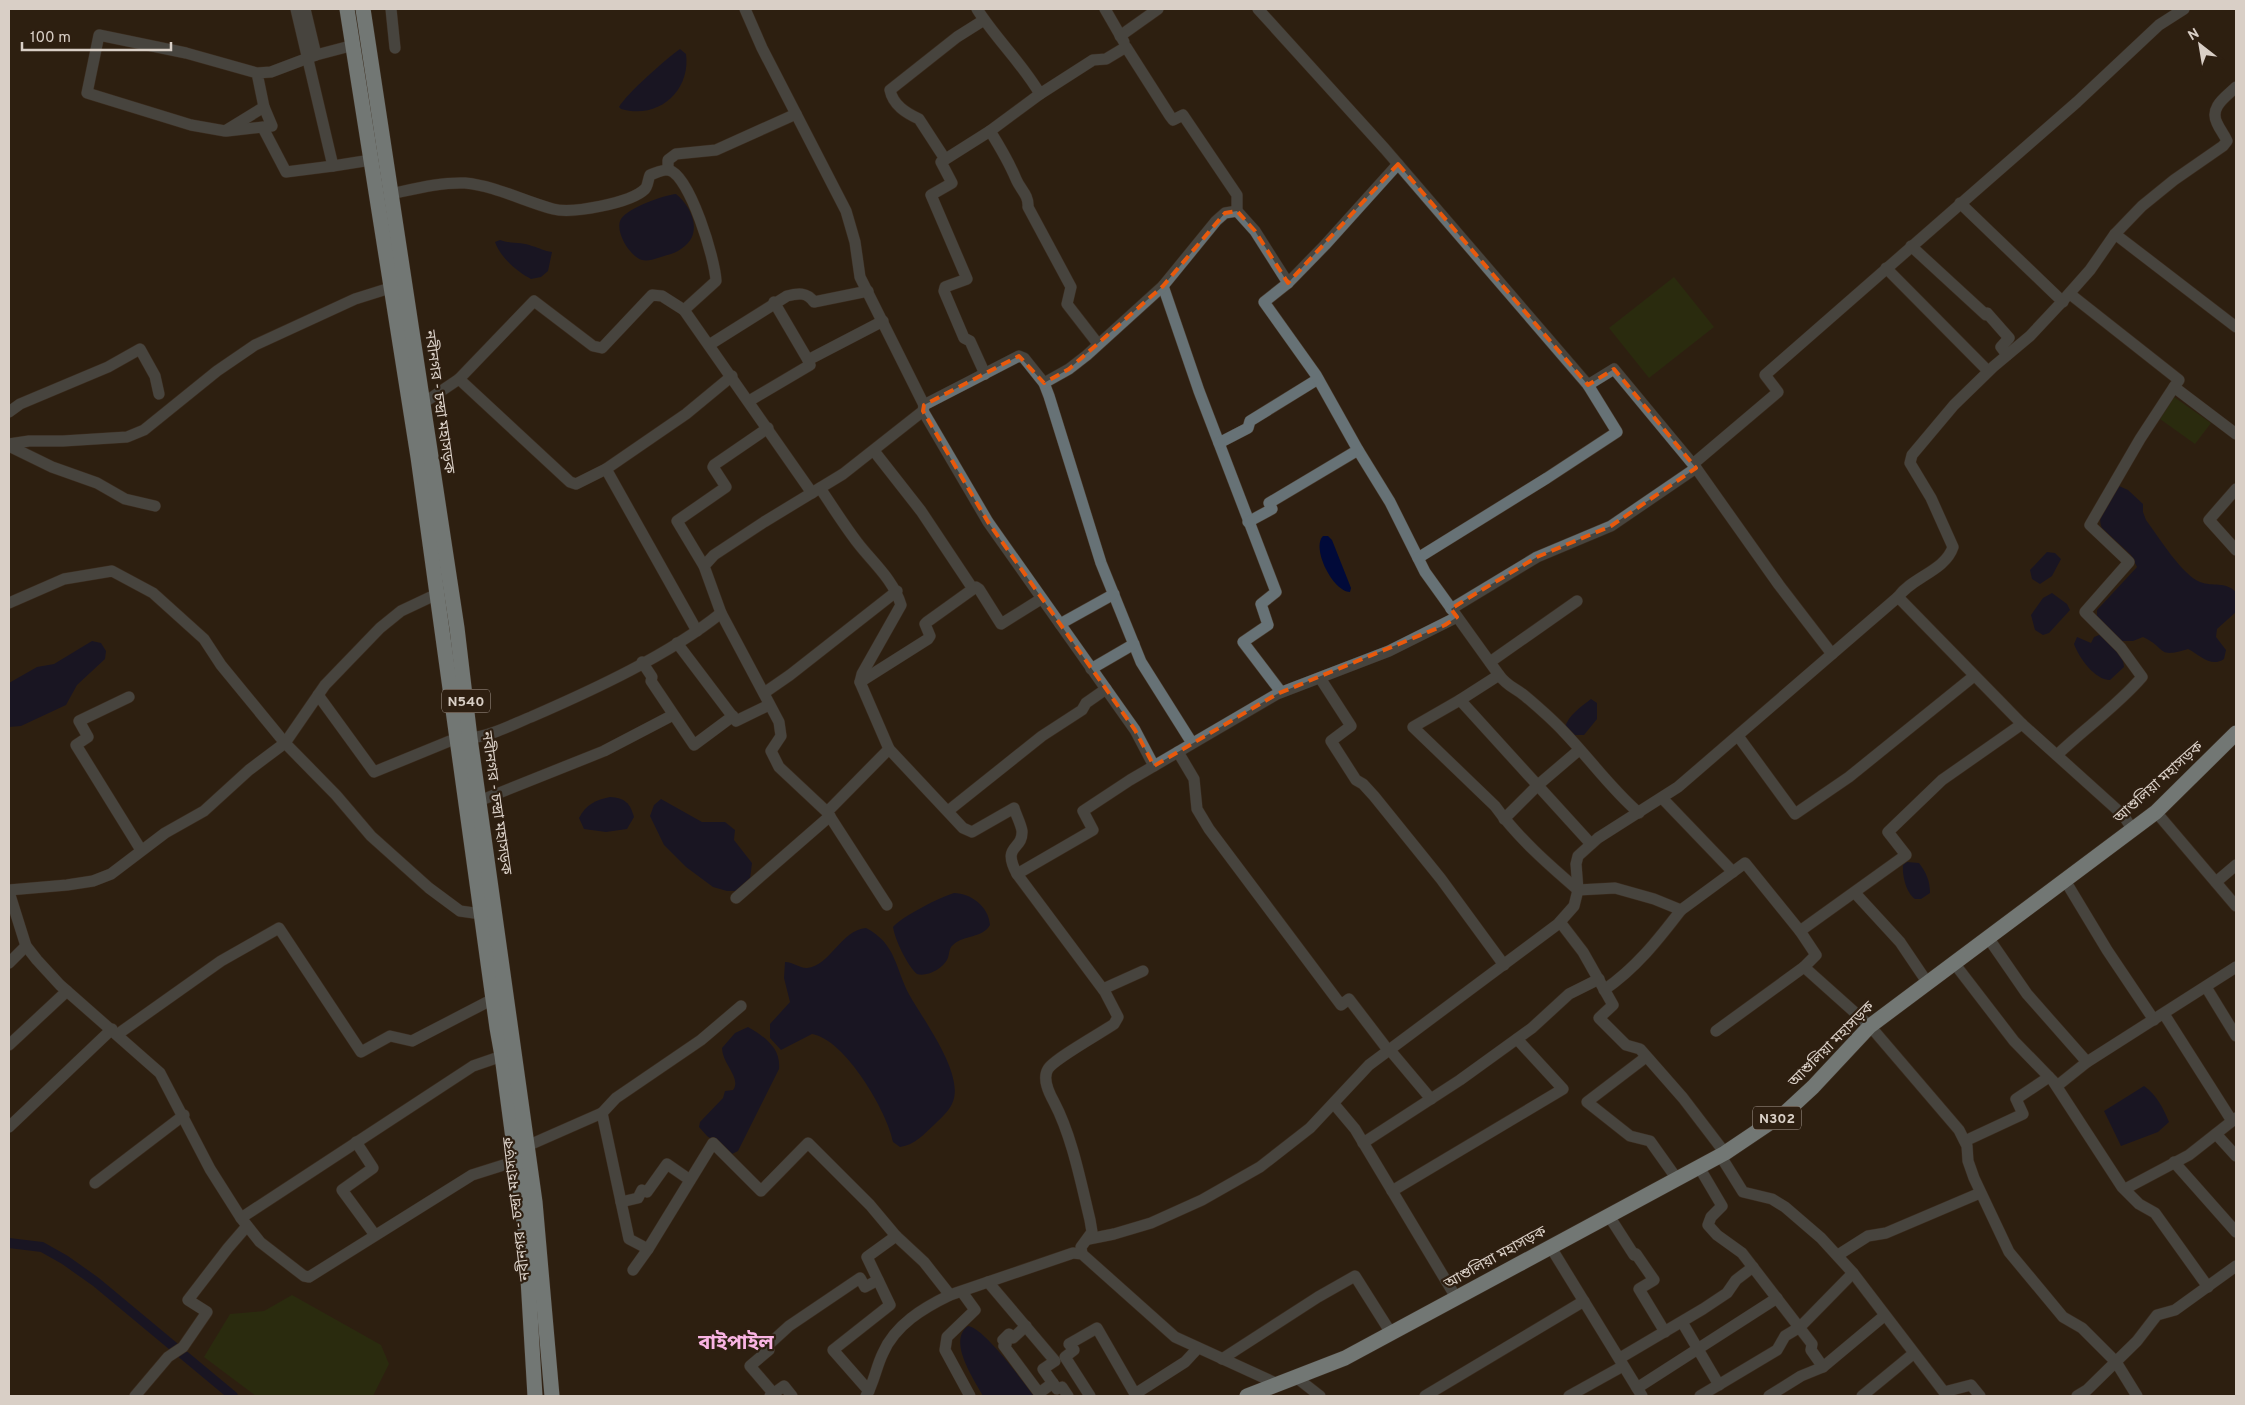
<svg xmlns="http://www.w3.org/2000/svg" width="2245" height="1405" font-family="Overpass,'Noto Sans Bengali',sans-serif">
  <rect width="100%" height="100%" fill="#2e1f11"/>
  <!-- green -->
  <g fill="#263a0d">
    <polygon points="1674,277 1714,327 1649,378 1609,328"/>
    <polygon points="2174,397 2211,423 2195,444 2160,419"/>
    <polygon points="292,1295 381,1345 389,1364 373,1396 256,1396 204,1357 230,1314 264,1311"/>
  </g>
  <!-- water -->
  <g fill="#010a39">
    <path d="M 680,49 L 686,54 C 691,91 658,120 621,109 L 619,107 C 626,94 667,58 680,49 Z"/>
    <path d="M 676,194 C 687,203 697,219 693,234 C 691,243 680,251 671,254 C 662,256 651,262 642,260 C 630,257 614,231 621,219 C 628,208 664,195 676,194 Z"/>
    <path d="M 500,240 C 510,244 523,242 532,246 C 540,248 544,251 552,252 L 548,271 L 541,277 L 531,279 C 517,272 500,257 495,242 Z"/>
    <path d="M 2119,486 L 2128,490 L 2143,504 L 2143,512 L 2146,520 C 2158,536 2182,575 2200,582 C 2213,587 2225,581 2236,592 L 2236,612 L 2217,629 L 2216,637 L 2226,650 L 2224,659 C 2211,668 2200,655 2188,649 C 2156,659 2167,648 2143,637 L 2133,641 L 2120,641 L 2097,617 L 2097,610 L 2137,567 L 2131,555 L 2102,528 C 2095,513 2110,498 2119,486 Z"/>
    <path d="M 1323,536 L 1328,536 L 1332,540 L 1351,588 L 1350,592 C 1333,592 1311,548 1323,536 Z"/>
    <polygon points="2047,552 2055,553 2061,559 2052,576 2040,584 2032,579 2030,570"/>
    <polygon points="2052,593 2067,604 2070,610 2049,633 2043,635 2035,630 2031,615 2043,598"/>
    <path d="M 2099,635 C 2110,639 2124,655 2124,667 L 2110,680 C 2095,680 2079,658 2074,644 L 2077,637 L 2091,643 L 2094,637 Z"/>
    <polygon points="92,641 101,643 106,651 105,659 77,685 66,705 21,726 9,727 9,683 37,667 54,664"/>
    <path d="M 1591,699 L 1597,703 L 1597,719 L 1584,735 L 1571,735 L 1565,728 C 1568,715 1581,707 1591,699 Z"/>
    <path d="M 610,797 C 625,798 630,803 634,817 L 627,829 L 606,832 L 584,829 L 579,818 C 586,804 596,800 610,797 Z"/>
    <polygon points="661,799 702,822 725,822 735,830 734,840 752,863 750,879 737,891 727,891 713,887 686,867 664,845 650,816 654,805"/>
    <path d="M 1907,862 L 1919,863 C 1926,872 1930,881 1930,893 L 1921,899 L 1915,899 C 1906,893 1902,875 1903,865 Z"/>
    <path d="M 954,893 C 971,893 989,907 990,925 C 983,938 963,935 953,945 C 948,949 950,955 947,960 C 942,969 927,977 917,974 C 907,965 895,940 893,927 C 903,916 940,897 954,893 Z"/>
    <path d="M 866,928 C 897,944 895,969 910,996 C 924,1021 966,1076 952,1104 C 948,1112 941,1118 935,1124 C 924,1134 915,1145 900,1147 L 893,1142 C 888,1113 845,1039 812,1034 L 781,1050 L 770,1038 L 770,1024 L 790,1002 L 784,978 L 785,962 C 794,962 798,968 807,968 C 830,966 841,930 866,928 Z"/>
    <path d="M 748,1027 C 765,1037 781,1048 779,1069 L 738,1151 L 732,1154 L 707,1136 L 699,1127 L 700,1122 L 723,1098 L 725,1091 L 733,1090 C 742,1078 722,1064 722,1048 L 735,1033 Z"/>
    <path d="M 2144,1086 C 2157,1095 2163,1108 2169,1122 L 2158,1132 L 2121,1146 L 2104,1111 Z"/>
    <path d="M 968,1326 C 983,1327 1023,1381 1034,1396 L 983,1396 C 974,1379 947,1341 968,1326 Z"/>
  </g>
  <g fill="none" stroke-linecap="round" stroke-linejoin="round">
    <!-- canal -->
    <polyline stroke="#010a39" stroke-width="10" points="9,1243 42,1247 65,1260 96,1282 233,1396"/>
    <!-- minor casing -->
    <g stroke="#493b2e" stroke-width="12">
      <g id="minor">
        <polyline points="296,9 333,166 371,160"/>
        <polyline points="305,9 316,55 354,45"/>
        <polyline points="391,9 395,48"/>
        <polyline points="745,9 762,48 846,211 855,242 860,277 924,405 1019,356 1024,358 1044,383 1049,396 1101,563 1141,662 1192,743"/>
        <path d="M 977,9 C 996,39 1022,63 1040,94 L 1093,60 L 1106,59 L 1126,47 L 1170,116 L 1173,120 L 1183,115 L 1237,195 L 1237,211"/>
        <polyline points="1105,9 1124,42"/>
        <polyline points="1258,9 1385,149 1588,385 1614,369 1696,468"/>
        <polyline points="1120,36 1158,9"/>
        <polyline points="257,73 264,107 225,131 191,125 87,93 99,35 186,53 257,73 271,72 316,55"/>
        <path d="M 1040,94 L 990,131 C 1000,147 1009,162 1016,179 C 1020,189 1029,195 1028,207 L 1071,287 L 1067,304 L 1098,344"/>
        <polyline points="263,128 286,172 333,166"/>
        <polyline points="227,131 272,126 264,107"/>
        <path d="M 945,159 L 919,119 C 906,113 893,105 890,90 L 957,37 L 984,20"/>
        <polyline points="668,170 668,160 676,154 716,150 796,114"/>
        <path d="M 390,194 C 414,189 441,182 465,183 C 496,186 523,201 553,209 C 572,214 631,203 645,189 C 648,186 648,179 650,175 C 656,173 663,169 669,170 C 690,176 715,259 716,281 L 684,310 L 812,493"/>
        <polyline points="1960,203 2063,302"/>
        <polyline points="2115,234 2236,327"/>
        <polyline points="1911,246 1986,315 1987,313 2009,338 2001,347 2007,355"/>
        <polyline points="1886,268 1988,371"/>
        <polyline points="1163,286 1199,391 1276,592 1261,604 1268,625 1243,642 1281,692"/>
        <polyline points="2070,294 2179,380 2174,387"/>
        <polyline points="774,302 808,360"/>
        <path d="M 709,345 L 787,296 C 798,293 807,292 814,302 L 868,291"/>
        <polyline points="985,374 970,341 964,338 944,291 945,287 967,279 931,195 952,183 941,162 990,131"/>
        <polyline points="459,379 534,301 593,346 602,348 652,295 662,296 684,310"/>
        <polyline points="1044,383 1069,369 1087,355 1163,286 1216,221 1225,213 1237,211 1255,231 1288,283 1325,245 1398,164"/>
        <polyline points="749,401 810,365 808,360 883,321"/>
        <polyline points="422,404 459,379 570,482 576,484 606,469 686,414 732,376"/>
        <path d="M 924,405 L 923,411 L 843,474 L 764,522 L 714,555 L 704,566 L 721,613 L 779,722 L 781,736 L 771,751 L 779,767 L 827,812 L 889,749 L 963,828 L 972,832 L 1014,808 C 1016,815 1021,824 1022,831 C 1023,851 1001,844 1017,874 L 1105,992 L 1118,1017 L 1114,1024 C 1101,1033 1054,1059 1048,1069 C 1042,1079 1049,1093 1054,1102 C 1072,1136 1081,1183 1090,1220 L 1092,1232 L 1081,1247 L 1082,1254"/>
        <polyline points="923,411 988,522 1135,730 1154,766"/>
        <polyline points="9,412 20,404 108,367 140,349 155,376 159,394"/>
        <polyline points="1219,443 1248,428 1250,421 1318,379"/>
        <polyline points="9,444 29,441 63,441 127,437 144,430 217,371 255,345 355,299 390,288"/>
        <polyline points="9,446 52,467 97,483 125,499 155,506"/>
        <polyline points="1358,450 1390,502 1425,572 1499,675 1460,700 1591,844"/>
        <polyline points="1693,464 1778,392 1765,375 2077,102 2159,25 2184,9"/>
        <polyline points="606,469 697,631"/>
        <path d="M 820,488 C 832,506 844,525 857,542 C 873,563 893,579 901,605 L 862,674 L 860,682 L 889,749"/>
        <polyline points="2236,489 2209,520 2236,550"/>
        <polyline points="1248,522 1272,509 1269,503 1358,450 1316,375 1264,302 1288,283"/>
        <polyline points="1418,558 1547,478 1617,432 1588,385"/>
        <polyline points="704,566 677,521 726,487 713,467 714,465 768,428"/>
        <polyline points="973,589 976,587 979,589 1001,624 1041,599"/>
        <path d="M 1898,597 C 1912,577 1945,571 1953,547 L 1931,498 L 1910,463 L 1912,455 L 1954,405 L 1993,367 L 2030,336 L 2059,305 L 2090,270 L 2115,234 L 2142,206 L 2174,180 L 2223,146 L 2227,141 C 2224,134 2220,130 2217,123 C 2209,107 2226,97 2236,87"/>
        <polyline points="9,603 64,579 112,571 153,593 204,639 221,665 285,743 336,795 371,836 429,888 460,911 481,914"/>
        <polyline points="1451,609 1537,557 1611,526 1696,468 1779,585 1832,654 1898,597 2022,724 2123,815 2133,830"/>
        <polyline points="1060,624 1114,594"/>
        <polyline points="677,643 736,721 769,705"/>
        <polyline points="642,662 652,677 651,681 694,745 733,716"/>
        <polyline points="1490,662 1577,601"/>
        <polyline points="1091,669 1134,644"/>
        <path d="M 1499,675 C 1508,687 1514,687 1525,696 C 1538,707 1552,719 1564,732 C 1590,759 1611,789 1639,813"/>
        <polyline points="1320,678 1351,726 1331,741 1356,780 1363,784 1374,796 1441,879 1504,965"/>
        <polyline points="860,682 928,639 930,636 925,624 927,622 973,589 921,511 874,451"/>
        <polyline points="764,693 790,675 897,591"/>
        <polyline points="318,695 374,772 457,738"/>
        <polyline points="129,697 79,721 88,737 76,745 141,850"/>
        <path d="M 1460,700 L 1413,727 L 1495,806 C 1518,838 1549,865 1578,890 L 1615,888 L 1654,899 L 1681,910 L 1745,863 L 1800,931"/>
        <polyline points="2022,724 1942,780 1888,832 1906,855 1800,931 1816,955 1804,967 1870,1026 1959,1130 1967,1146 1968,1161 1974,1178 2009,1252 2063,1317 2082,1328 2116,1362 2137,1396"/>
        <polyline points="1738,736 1795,814 1849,777 1974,676"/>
        <path d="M 470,738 C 491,736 511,725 531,717 C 593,690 669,655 721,613"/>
        <polyline points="1178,752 1194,779 1197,809 1209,829 1341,1005 1349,999 1388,1050"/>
        <path d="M 2057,755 C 2085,728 2116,707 2142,677 L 2121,648 L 2085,612 L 2129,562 L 2090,525 L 2140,439 L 2174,387 L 2236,434"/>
        <polyline points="1662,798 1733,872"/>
        <polyline points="479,801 604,751 673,715"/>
        <polyline points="948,811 1042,736 1082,710 1086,703 1106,689"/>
        <polyline points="827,812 887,905"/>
        <polyline points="2156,812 2236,906"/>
        <polyline points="1504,819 1538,785 1579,750"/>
        <polyline points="1017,874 1093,830 1083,811 1130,780 1277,694 1389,651 1457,617"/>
        <polyline points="2066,882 2107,950 2154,1020"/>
        <polyline points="2216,882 2236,865"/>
        <polyline points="9,890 67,885 93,881 111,874 165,833 204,811 249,770 285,743 325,685 380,628 401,611 437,594"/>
        <polyline points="9,892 26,946 37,960 60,985 160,1073 210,1169 241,1218 260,1242 304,1276 309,1277 472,1175 516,1161"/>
        <polyline points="1855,893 1900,942 1927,982"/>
        <polyline points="736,898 830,816"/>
        <polyline points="1560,922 1583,952 1613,1005 1599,1018 1626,1045 1640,1049 1683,1098 1725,1153"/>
        <polyline points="1989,939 2027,994 2087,1062"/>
        <polyline points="9,963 26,946"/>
        <polyline points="1954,963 2014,1041 2053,1081 2122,1187 2139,1204 2155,1213 2208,1287"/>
        <polyline points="2206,987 2236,1036"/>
        <polyline points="1103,989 1143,971"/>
        <path d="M 1604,990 C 1636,968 1658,940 1681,910"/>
        <polyline points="2164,1014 2232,1121"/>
        <polyline points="1716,1031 1804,967"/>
        <polyline points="118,1034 221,961 279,928 361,1052 390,1036 412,1041 493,999"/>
        <polyline points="9,1045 67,991"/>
        <polyline points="1389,1049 1431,1099"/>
        <polyline points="1646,1057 1587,1102 1630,1136 1650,1141 1677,1179"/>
        <polyline points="2057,1086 2087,1062 2236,967"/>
        <polyline points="1334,1104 1355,1129 1457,1299"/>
        <polyline points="602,1113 616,1098 701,1040 741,1006"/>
        <polyline points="9,1127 112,1029"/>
        <polyline points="2216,1134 2236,1156"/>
        <polyline points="1965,1141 2023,1114 2016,1099 2049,1077"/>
        <polyline points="356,1142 373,1168 342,1190 375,1235"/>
        <polyline points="1363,1143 1460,1080 1532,1028 1569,994 1599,979"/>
        <polyline points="527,1146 602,1113 629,1239 648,1249 713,1143 761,1191 808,1143 870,1205 896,1236 924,1262 950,1295"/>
        <polyline points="1720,1155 1743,1192 1772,1199 1785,1207 1821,1238 1853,1273 1944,1392 1971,1385 1980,1396"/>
        <polyline points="2174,1162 2236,1232"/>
        <polyline points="1699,1167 1722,1206 1711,1217 1708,1225 1717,1235 1742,1253 1812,1344 1811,1350 1823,1367"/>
        <polyline points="95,1183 184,1115"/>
        <polyline points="2125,1189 2189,1155 2236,1118"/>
        <polyline points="1392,1191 1563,1089 1517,1039"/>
        <polyline points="621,1202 638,1198 642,1190 647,1192 667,1164 690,1180"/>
        <polyline points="1609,1216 1634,1255 1636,1254 1654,1280 1639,1289 1665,1332"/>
        <polyline points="241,1218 473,1066 502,1056"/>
        <polyline points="1089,1239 1114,1234 1151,1223 1202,1200 1260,1167 1310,1128 1369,1065 1558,924 1574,906 1578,890 1576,864 1578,856 1598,838 1678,787 1832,654"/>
        <polyline points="1550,1246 1642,1396"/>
        <polyline points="1838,1255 1868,1236 1886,1233 1980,1193"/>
        <polyline points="633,1270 648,1249"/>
        <polyline points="988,1282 1055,1361 1043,1369 1057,1389 1062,1387 1068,1396"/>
        <polyline points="962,1292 975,1310 947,1337 945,1350 970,1396"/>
        <polyline points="1682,1322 1719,1385"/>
        <polyline points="1026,1326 1013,1338 1009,1334 1003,1340 1006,1344 1004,1346 1039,1393 1053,1383"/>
        <polyline points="1620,1358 1703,1309 1727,1293 1736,1280 1753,1267"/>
        <polyline points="1222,1359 1318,1297 1355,1276 1391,1333"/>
        <polyline points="1297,1378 1320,1396"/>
        <polyline points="1637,1388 1777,1298"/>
        <polyline points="869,1391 833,1350 890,1305 867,1257 896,1236"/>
        <polyline points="774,1394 750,1366 769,1350 766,1347 789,1326 860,1278 865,1287 878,1280"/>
        <polyline points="135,1396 168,1357 183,1347 207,1312 188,1300 228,1248 247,1226"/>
        <polyline points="770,1396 784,1386 792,1396"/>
        <path d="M 866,1396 C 874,1383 876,1367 883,1353 C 895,1325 923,1308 950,1295 L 1073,1253 L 1082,1254 L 1175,1337 L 1280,1385"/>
        <polyline points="1090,1396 1065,1357 1074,1350 1069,1344 1097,1328 1135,1394 1185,1362 1198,1348"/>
        <polyline points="1425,1396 1584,1301"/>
        <polyline points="1569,1396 1623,1366"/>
        <polyline points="1700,1396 1777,1350 1785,1336 1800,1327 1853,1273"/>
        <polyline points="1769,1396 1801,1376 1823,1367 1884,1316"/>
        <polyline points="1862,1396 1913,1354"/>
        <polyline points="2077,1396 2087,1390 2137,1341 2157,1315 2175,1310 2236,1266"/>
      </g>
    </g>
    <!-- highway casing -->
    <g stroke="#493b2e" stroke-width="16">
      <g id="highway">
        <polyline points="347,9 418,457 497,1028 502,1056 525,1229 535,1396"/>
        <polyline points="363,9 457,628 470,738 535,1202 552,1396"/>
        <polyline points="1247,1396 1345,1358 1725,1153 1786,1112 1813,1087 1870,1026 2156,812 2236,733"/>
      </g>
    </g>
    <!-- minor -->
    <use href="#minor" stroke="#677276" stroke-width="11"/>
    <!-- highway -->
    <use href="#highway" stroke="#c6e2ed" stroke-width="15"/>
  </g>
  <!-- marked area -->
  <path d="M0 0H2245V1405H0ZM 1398,164 L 1588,385 L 1614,369 L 1696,468 L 1611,526 L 1537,557 L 1465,600 L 1451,609 L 1457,617 L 1445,625 L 1277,694 L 1154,766 L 1135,730 L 988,522 L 923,411 L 924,405 L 1019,356 L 1044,383 L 1069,369 L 1163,286 L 1225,213 L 1237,211 L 1255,231 L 1288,283 Z" fill="#2e1f11" fill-opacity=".55" fill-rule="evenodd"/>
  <path fill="none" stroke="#e8590c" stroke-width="4" stroke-dasharray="10 6" stroke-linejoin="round" d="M 1398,164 L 1588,385 L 1614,369 L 1696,468 L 1611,526 L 1537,557 L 1465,600 L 1451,609 L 1457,617 L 1445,625 L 1277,694 L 1154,766 L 1135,730 L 988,522 L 923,411 L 924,405 L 1019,356 L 1044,383 L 1069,369 L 1163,286 L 1225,213 L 1237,211 L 1255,231 L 1288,283 Z"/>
  <g text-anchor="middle" stroke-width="4.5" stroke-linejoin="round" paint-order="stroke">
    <!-- shield labels -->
    <g fill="#2e1f11" stroke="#a69a90" stroke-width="1">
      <rect x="442" y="689.5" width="48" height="23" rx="4"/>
      <rect x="1753" y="1106.5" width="48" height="23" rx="4"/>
    </g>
    <g font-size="14" font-weight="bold" fill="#d9cfc6">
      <text x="466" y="706">N540</text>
      <text x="1777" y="1123">N302</text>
    </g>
    <!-- street labels -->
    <g font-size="15" fill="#d9cfc6" stroke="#2e1f11">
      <text transform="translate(440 402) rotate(82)" y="5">নবীনগর - চন্দ্রা মহাসড়ক</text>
      <text transform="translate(2158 782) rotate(-42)" y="5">আশুলিয়া মহাসড়ক</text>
      <text transform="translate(497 803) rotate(82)" y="5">নবীনগর - চন্দ্রা মহাসড়ক</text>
      <text transform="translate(1831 1044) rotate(-45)" y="5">আশুলিয়া মহাসড়ক</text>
      <text transform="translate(516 1209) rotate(-97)" y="5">নবীনগর - চন্দ্রা মহাসড়ক</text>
      <text transform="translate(1495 1257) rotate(-29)" y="5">আশুলিয়া মহাসড়ক</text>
    </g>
    <!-- district labels -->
    <g font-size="20" font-weight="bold" fill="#f9b4e3" stroke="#2e1f11">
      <text x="736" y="1349">বাইপাইল</text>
    </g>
  </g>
  <!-- border -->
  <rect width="2245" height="1405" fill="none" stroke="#d9cfc6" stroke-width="20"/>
  <!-- north arrow -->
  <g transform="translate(2200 45) rotate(329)" stroke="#2e1f11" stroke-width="4" paint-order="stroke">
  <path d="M0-4L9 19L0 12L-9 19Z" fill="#d9cfc6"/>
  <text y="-8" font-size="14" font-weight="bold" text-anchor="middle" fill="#d9cfc6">N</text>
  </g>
  <!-- scale -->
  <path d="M22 42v8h149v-8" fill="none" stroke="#d9cfc6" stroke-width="2.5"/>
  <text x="30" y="42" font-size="15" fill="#d9cfc6" stroke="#2e1f11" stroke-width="4" paint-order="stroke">100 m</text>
</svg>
